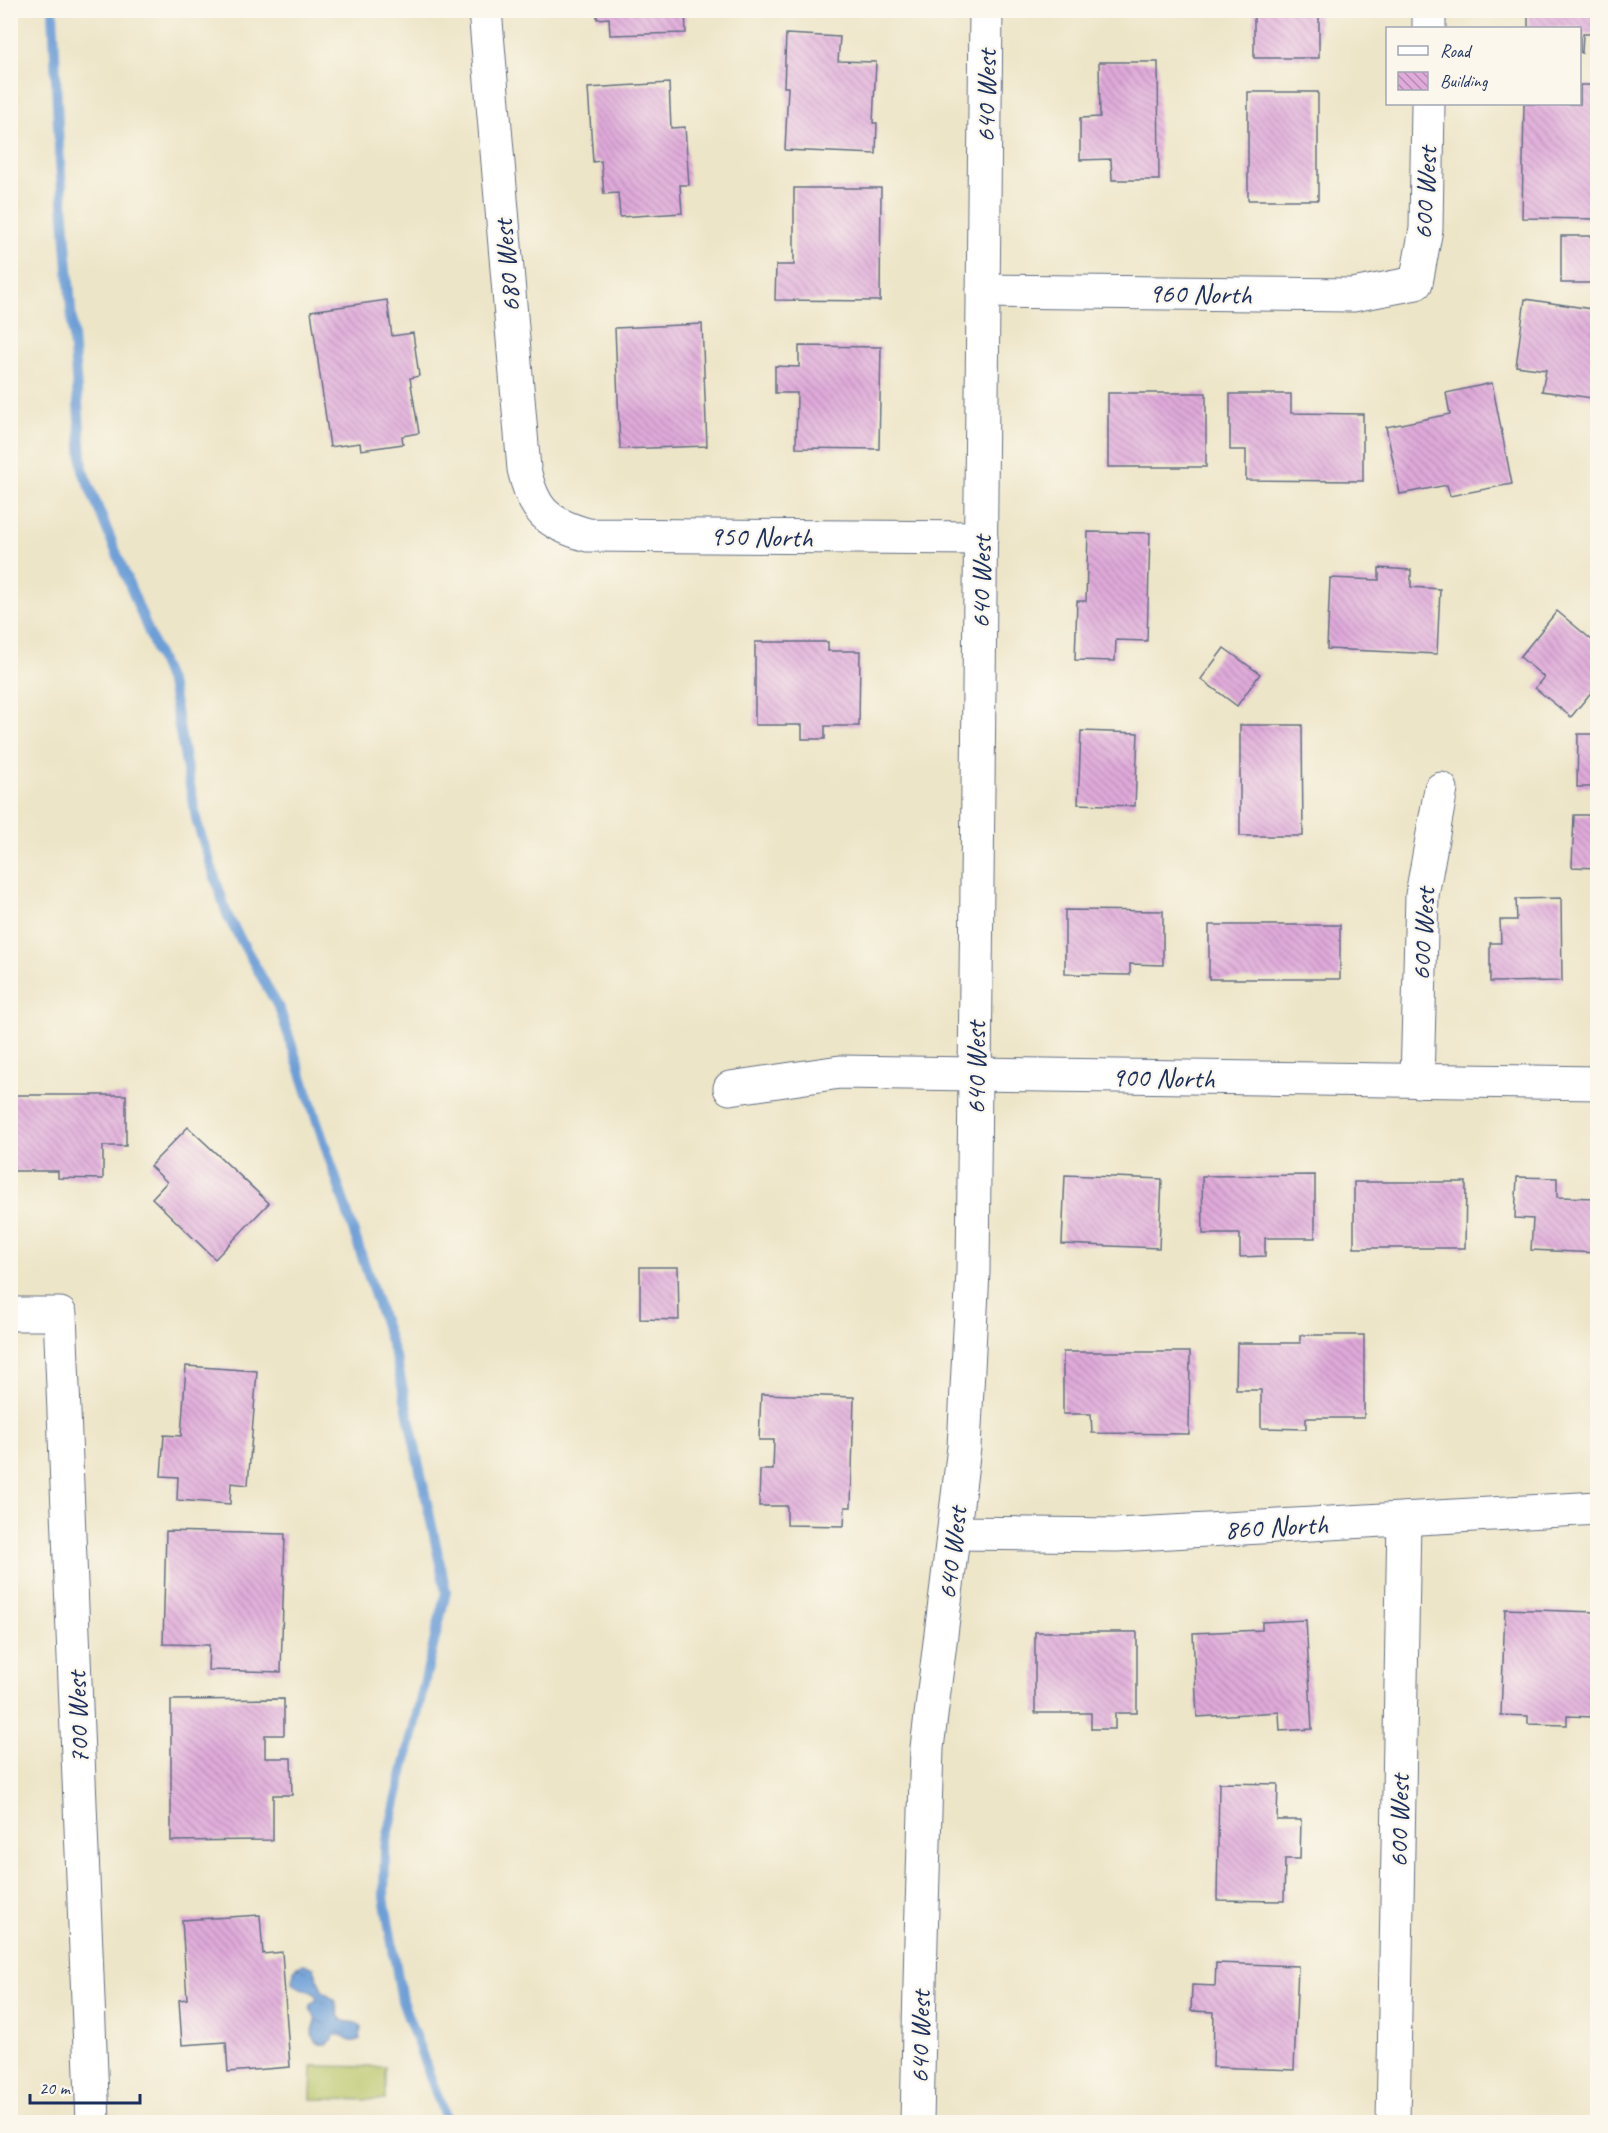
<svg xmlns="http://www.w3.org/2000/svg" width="1608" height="2133" font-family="Caveat,sans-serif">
  <defs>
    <pattern id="water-ripples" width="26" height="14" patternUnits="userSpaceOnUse" patternTransform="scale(1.5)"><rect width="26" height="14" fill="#6c9ed7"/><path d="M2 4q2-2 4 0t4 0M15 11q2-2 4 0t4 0" fill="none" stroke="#5881b2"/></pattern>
    <pattern id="building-back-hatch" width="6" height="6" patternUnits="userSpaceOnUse" patternTransform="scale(1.5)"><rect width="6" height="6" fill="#e0aada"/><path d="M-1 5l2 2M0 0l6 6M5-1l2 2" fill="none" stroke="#b58bb4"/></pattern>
  </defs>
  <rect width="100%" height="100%" fill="#fbf7ec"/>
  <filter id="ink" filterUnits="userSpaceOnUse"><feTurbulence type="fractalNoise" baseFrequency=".0167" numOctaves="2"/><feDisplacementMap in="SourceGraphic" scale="12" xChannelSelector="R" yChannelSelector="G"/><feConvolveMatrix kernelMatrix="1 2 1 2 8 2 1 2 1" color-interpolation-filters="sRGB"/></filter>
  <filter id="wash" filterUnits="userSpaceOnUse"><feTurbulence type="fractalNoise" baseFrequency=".008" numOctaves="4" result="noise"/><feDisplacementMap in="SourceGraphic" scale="24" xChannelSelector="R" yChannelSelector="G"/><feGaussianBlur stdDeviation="1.35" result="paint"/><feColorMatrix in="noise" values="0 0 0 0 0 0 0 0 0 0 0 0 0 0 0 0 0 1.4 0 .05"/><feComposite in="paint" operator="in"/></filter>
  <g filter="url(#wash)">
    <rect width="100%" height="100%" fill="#ede5c7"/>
    <!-- grass -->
    <polygon fill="#b8c567" stroke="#6a7a62" stroke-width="1.5" points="312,2066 385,2067 385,2100 311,2099"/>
    <!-- water -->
    <path fill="url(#water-ripples)" stroke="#44669a" stroke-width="1.5" d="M 304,1964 L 314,1968 L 322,1991 L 335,2001 L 339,2017 L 343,2021 L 356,2023 L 361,2027 L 360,2039 C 352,2044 347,2040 341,2035 L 335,2035 L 327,2044 L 320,2044 L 314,2040 L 312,2034 L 316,2021 C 313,2008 304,2010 317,1999 L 316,1995 C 309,1989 300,1990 293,1983 L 294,1971 L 297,1966 Z"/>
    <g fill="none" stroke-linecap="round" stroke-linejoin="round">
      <!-- stream -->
      <polyline stroke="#6c9ed7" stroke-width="10" points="53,10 59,148 83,471 172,689 197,823 228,917 280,1010 397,1362 446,1592 385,1848 384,1897 402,2001 447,2122"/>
    </g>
    <g id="blocks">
      <!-- building -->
      <g fill="url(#building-back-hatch)">
        <polygon points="597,10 685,10 686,33 610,35 609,18 597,19"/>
        <rect x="1254" y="10" width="65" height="48"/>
        <polygon points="1528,10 1598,10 1598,34 1583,34 1582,53 1580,52 1580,28 1528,28"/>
        <polygon points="786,34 840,37 838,61 876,62 873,123 877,123 876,154 785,150 788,87 784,87"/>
        <polygon points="1099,62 1158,62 1159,180 1112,180 1111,159 1080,160 1080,118 1100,117"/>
        <polygon points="669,83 671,128 685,127 689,185 680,185 682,213 620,217 618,193 604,194 601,161 593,162 588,88"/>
        <polygon points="1580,85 1598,85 1598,219 1522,218 1524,104 1580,104"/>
        <rect x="1248" y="92" width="70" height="108"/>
        <polygon points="794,188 881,188 880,301 775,300 776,265 794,265"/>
        <rect x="1561" y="236" width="37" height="47"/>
        <polygon points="1525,299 1598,310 1598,361 1592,398 1542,391 1546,370 1516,366"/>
        <polygon points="387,300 392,336 413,333 419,376 410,378 419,433 402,436 403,444 361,450 360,443 330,447 311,311"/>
        <polygon points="702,324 707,446 620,449 615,328"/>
        <polygon points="799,346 881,347 879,449 796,448 797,393 775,393 775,366 799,367"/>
        <polygon points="1492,383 1512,484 1450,496 1447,485 1400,494 1386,427 1450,414 1446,393"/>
        <rect x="1108" y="393" width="98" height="74"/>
        <polygon points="1230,394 1291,394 1291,413 1363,414 1363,481 1246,480 1246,450 1230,450"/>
        <polygon points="1088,532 1150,533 1147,641 1116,640 1115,661 1075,660 1077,601 1086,601"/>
        <polygon points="1379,568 1411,570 1411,587 1440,589 1437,654 1327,649 1330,578 1379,580"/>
        <polygon points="1557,611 1598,645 1598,684 1571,717 1535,688 1544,677 1520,657"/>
        <polygon points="755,642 828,642 828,651 860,651 859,726 825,726 825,739 802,739 802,725 755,725"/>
        <polygon points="1224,648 1260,674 1237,706 1201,679"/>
        <polygon points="1240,725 1302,725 1303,836 1240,836"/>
        <polygon points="1081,731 1138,733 1135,806 1078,804"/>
        <polygon points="1578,734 1598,734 1598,787 1577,787"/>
        <polygon points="1574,815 1598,815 1598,868 1572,867"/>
        <polygon points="1561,898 1562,981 1490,982 1490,943 1501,943 1500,920 1517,920 1516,899"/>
        <polygon points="1065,910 1163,911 1163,965 1130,964 1130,975 1065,974"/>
        <rect x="1209" y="925" width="131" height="54"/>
        <polygon points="10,1095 126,1095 126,1146 103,1146 103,1179 58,1178 58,1171 10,1171"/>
        <polygon points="188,1127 269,1203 215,1259 152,1198 167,1182 150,1166"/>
        <polygon points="1065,1175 1162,1179 1159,1248 1062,1244"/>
        <polygon points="1315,1175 1315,1238 1265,1238 1265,1256 1240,1257 1240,1234 1203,1234 1202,1176"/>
        <polygon points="1517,1177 1557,1178 1557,1197 1598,1198 1598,1253 1531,1250 1533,1219 1515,1218"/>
        <polygon points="1354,1182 1466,1182 1465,1248 1354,1248"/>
        <polygon points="640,1267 678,1267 679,1320 640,1319"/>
        <polygon points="1300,1335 1364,1335 1364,1418 1306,1418 1306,1429 1261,1428 1261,1390 1236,1390 1237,1343 1300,1343"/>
        <polygon points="1063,1352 1190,1352 1189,1434 1092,1433 1091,1414 1063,1414"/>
        <polygon points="186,1366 257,1371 248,1485 231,1483 230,1504 177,1500 178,1477 161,1476 164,1435 181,1436"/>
        <polygon points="761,1394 854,1397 851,1507 845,1507 844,1526 787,1525 787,1506 759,1506 760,1470 773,1470 774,1440 759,1440"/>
        <polygon points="166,1531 285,1534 281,1672 208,1670 209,1645 163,1644"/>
        <polygon points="1505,1609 1597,1612 1593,1717 1567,1716 1567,1725 1528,1724 1528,1716 1501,1715"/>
        <polygon points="1306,1620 1312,1729 1280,1731 1279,1712 1197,1717 1193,1633 1262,1630 1262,1622"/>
        <polygon points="1035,1632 1137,1632 1137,1713 1115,1713 1115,1729 1091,1729 1091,1713 1035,1713"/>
        <polygon points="284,1699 284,1735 265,1735 265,1758 291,1758 292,1795 273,1795 273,1840 171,1841 171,1700"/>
        <polygon points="1219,1783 1278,1784 1277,1820 1301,1820 1300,1859 1285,1859 1284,1901 1217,1900"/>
        <polygon points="260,1915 263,1954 282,1952 290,2067 228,2072 226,2042 182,2045 179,2000 187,1999 182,1920"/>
        <polygon points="1216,1963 1298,1966 1294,2070 1213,2067 1214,2012 1191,2011 1192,1985 1215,1986"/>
      </g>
    </g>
  </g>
  <g filter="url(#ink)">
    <use href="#blocks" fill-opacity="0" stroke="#646f83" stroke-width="1.5"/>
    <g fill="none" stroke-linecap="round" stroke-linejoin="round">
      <!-- minor casing -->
      <g stroke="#646f83" stroke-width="35">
        <g id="minor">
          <path d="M 485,10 L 524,469 C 533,510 547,524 588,535 L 981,538"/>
          <polyline points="1429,28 1429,10"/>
          <polyline points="983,291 1353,295 1416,283 1426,229 1428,104"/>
          <polyline points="1417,1081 1422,895 1441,789"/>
          <polyline points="730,1088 840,1072 1598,1083"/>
          <polyline points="10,1314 60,1314 93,2122"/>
          <polyline points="955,1533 1117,1535 1598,1508"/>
          <polyline points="917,2122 921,1939 927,1748 964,1447 973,1271 986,10"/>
          <polyline points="1393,2122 1404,1519"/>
        </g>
      </g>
      <!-- minor -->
      <use href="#minor" stroke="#fff" stroke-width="33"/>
    </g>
  </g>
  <g text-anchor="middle" stroke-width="4.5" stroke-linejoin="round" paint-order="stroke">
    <!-- street labels -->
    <g font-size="28" fill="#1b2f5e" stroke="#fbf7ec">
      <text transform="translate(985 96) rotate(-89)" y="10">640 West</text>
      <text transform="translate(1424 193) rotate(-87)" y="10">600 West</text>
      <text transform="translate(506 266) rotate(-95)" y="10">680 West</text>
      <text transform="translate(1200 293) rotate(1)" y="10">960 North</text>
      <text transform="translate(761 536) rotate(1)" y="10">950 North</text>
      <text transform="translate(980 582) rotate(-89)" y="10">640 West</text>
      <text transform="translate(1422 934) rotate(-87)" y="10">600 West</text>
      <text transform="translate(975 1068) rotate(-90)" y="10">640 West</text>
      <text transform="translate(1163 1077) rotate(1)" y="10">900 North</text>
      <text transform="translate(1276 1526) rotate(-3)" y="10">860 North</text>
      <text transform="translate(951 1553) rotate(-83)" y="10">640 West</text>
      <text transform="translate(77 1718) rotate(-92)" y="10">700 West</text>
      <text transform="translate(1398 1821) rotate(-89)" y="10">600 West</text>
      <text transform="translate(919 2037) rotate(-89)" y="10">640 West</text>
    </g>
  </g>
  <!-- margin -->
  <rect width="1608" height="2133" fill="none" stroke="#fbf7ec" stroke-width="36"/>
  <!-- legend -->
  <rect x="1386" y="27" width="195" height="78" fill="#fbf7ec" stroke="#a1a7b3" stroke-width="1.5"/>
  <rect x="1398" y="46" width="30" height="9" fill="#ffffff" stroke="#a1a7b3" stroke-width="1.5"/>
  <text x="1440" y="57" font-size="18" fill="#1b2f5e">Road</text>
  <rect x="1398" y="72" width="30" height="18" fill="url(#building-back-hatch)" stroke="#a1a7b3" stroke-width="1.5"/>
  <text x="1440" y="87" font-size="18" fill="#1b2f5e">Building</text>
  <!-- scale -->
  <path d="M30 2094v9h110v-9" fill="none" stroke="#1b2f5e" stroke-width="3"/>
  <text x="39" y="2094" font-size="18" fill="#1b2f5e" stroke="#fbf7ec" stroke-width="4.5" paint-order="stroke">20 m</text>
</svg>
